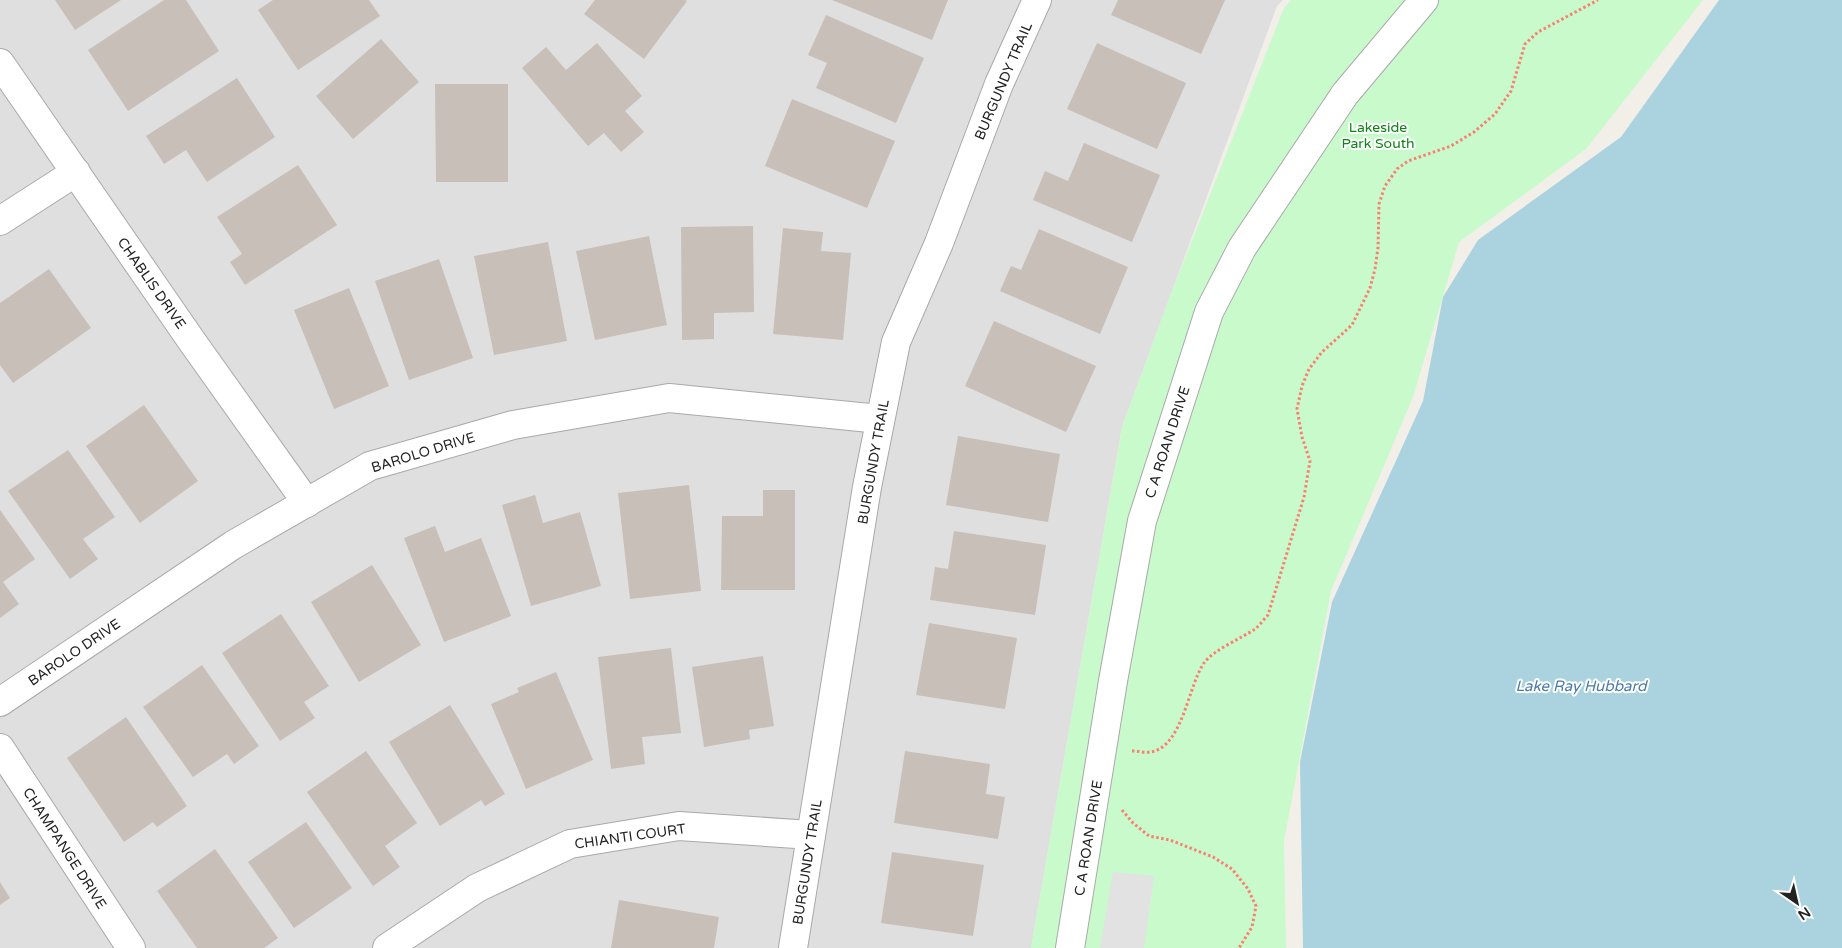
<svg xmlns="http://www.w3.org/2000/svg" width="1842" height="948" font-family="'Varela Round',sans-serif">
  <rect width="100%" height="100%" fill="#f2efe9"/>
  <!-- residential -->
  <polygon fill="#e0dfdf" points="0,0 1283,0 1277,6 1122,427 1031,948 0,948"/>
  <!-- park -->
  <polygon fill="#c8facc" points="1291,0 1703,0 1586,149 1459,242 1413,397 1331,591 1284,841 1286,948 1031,948 1122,427 1170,296 1284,8"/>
  <!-- parking -->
  <polygon fill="#e2e2e2" points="1113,872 1154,876 1144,948 1100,948"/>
  <!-- water -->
  <polygon fill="#aad3df" points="1719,0 1842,0 1842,948 1303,948 1300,762 1332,602 1423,401 1443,297 1478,240 1621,137"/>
  <!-- building -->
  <g fill="#c7bfb8">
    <polygon points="55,0 121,0 75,30"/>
    <polygon points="164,0 186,0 219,51 128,111 88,50"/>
    <polygon points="273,0 369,0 380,16 298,70 258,10"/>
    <polygon points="595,0 685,0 687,1 644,59 584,14"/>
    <polygon points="832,0 948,0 932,40"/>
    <polygon points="1118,0 1225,0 1201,54 1111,15"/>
    <polygon points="826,15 924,58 896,123 816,88 827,63 808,55"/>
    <polygon points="381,39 419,82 353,139 316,96"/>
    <polygon points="597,43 642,96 625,111 644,132 621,152 604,133 588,146 522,68 546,47 566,70"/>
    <polygon points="1097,43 1186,83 1157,149 1067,109"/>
    <polygon points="237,78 275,137 207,182 186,150 164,164 146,136"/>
    <polygon points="435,84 508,84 508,182 436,182"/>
    <polygon points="792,99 895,141 867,208 765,166"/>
    <polygon points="1084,143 1160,175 1132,242 1033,200 1045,171 1068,181"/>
    <polygon points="298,165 337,225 245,285 230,262 242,254 217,217"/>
    <polygon points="753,226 754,312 714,313 714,339 682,340 681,227"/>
    <polygon points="783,228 823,232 821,251 851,253 843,340 773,334"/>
    <polygon points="1039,229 1128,267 1100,334 1000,291 1011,266 1021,270"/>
    <polygon points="649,236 667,325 595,340 576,251"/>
    <polygon points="548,242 567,341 494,355 474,256"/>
    <polygon points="439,259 473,358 409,380 375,281"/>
    <polygon points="49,269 91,328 13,383 0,365 0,303"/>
    <polygon points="349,288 389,386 334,409 294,310"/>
    <polygon points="994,321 1096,366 1066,432 965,386"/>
    <polygon points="144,405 198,481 140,523 86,446"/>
    <polygon points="958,436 1060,454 1048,522 946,505"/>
    <polygon points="68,450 115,517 83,539 98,559 70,579 8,491"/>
    <polygon points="689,485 701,591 630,599 618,493"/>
    <polygon points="763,490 795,490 795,590 721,590 722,516 763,516"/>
    <polygon points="535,495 543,523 580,512 601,586 531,606 502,505"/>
    <polygon points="0,510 35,559 3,582 19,604 0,618"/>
    <polygon points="435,526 445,552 481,538 511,616 444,642 404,538"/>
    <polygon points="954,531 1046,545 1035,615 930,600 935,567 948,569"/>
    <polygon points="372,565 421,645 359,682 311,602"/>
    <polygon points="281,614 329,686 304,702 315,718 280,741 222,653"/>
    <polygon points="929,623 1017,638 1005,709 916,695"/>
    <polygon points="671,648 681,733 642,737 645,764 611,769 598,657"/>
    <polygon points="763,656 774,726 749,730 750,739 704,747 692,667"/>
    <polygon points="202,665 259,746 234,764 227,754 193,777 143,707"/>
    <polygon points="556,672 593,760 526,789 491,704 519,692 517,688"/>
    <polygon points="450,705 505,794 485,806 481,800 440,826 389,742"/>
    <polygon points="126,717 187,806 157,827 153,822 124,842 67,758"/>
    <polygon points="366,751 417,823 385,846 400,867 373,886 307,792"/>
    <polygon points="905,751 990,764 986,794 1005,797 998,839 894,823"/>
    <polygon points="306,822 352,888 294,928 248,862"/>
    <polygon points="215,849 278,938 264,948 197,948 157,891"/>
    <polygon points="892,852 984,865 973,936 881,923"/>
    <polygon points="0,882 10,898 0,905"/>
    <polygon points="619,900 719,917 714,948 611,948"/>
  </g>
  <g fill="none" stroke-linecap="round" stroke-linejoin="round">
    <!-- minor casing -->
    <g stroke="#a9a9a9" stroke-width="30">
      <g id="minor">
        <polyline points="0,63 191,340 307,503"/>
        <polyline points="0,221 76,172"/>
        <polyline points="0,702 233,545 370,466 513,425 669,398 880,419"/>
        <polyline points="0,748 131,948"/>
        <polyline points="387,948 477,888 570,844 679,826 811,835"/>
        <polyline points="793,948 867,487 896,342 939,243 999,84 1037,0"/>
        <polyline points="1070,948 1113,681 1142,521 1209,312 1242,248 1345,94 1424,0"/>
      </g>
    </g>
    <!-- path -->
    <g stroke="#fa8072" stroke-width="3" stroke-dasharray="2.5 2.5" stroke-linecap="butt">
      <path d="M 1132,751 C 1138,751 1145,753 1151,752 C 1183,746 1188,686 1204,663 C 1213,650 1242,638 1255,629 C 1260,625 1264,619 1268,615 L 1304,497 L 1310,461 L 1302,437 L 1297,409 L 1302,386 L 1309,369 L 1322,352 L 1352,325 L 1370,288 L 1375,269 L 1378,248 L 1379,204 L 1385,186 L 1397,169 L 1408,161 L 1451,146 L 1474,132 L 1495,114 L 1511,91 L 1525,44 L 1538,32 L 1598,0"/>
      <polyline points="1122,810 1133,823 1149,836 1170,840 1213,857 1232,869 1248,889 1256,906 1252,927 1239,948"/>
    </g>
    <!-- minor -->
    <use href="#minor" stroke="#fff" stroke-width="28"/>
  </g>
  <g text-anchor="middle" stroke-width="4" stroke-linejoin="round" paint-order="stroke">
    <!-- street labels -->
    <g font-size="14" fill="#222" stroke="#fff">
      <text transform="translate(1003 81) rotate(-67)" y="5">BURGUNDY TRAIL</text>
      <text transform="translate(152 283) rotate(55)" y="5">CHABLIS DRIVE</text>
      <text transform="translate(1167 442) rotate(-72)" y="5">C A ROAN DRIVE</text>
      <text transform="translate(423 452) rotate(-17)" y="5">BAROLO DRIVE</text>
      <text transform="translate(873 462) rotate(-80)" y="5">BURGUNDY TRAIL</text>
      <text transform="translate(74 652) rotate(-34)" y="5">BAROLO DRIVE</text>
      <text transform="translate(630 836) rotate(-8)" y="5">CHIANTI COURT</text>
      <text transform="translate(1088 838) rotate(-81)" y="5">C A ROAN DRIVE</text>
      <text transform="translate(65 848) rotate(57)" y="5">CHAMPANGE DRIVE</text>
      <text transform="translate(807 862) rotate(-81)" y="5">BURGUNDY TRAIL</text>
    </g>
    <!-- park labels -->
    <g font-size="14" fill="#0c8416" stroke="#fff">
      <text x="1378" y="132">Lakeside<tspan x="1378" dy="16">Park South</tspan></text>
    </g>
    <!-- water labels -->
    <g font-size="15" font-style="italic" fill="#4a7aab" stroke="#fff">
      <text x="1581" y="691">Lake Ray Hubbard</text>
    </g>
  </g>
  <!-- north arrow -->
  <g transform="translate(1797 903) rotate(146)" stroke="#ffffff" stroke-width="4" paint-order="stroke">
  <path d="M0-4L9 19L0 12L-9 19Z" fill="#222222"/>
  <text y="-8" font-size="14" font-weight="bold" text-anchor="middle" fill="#222222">N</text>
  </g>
</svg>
